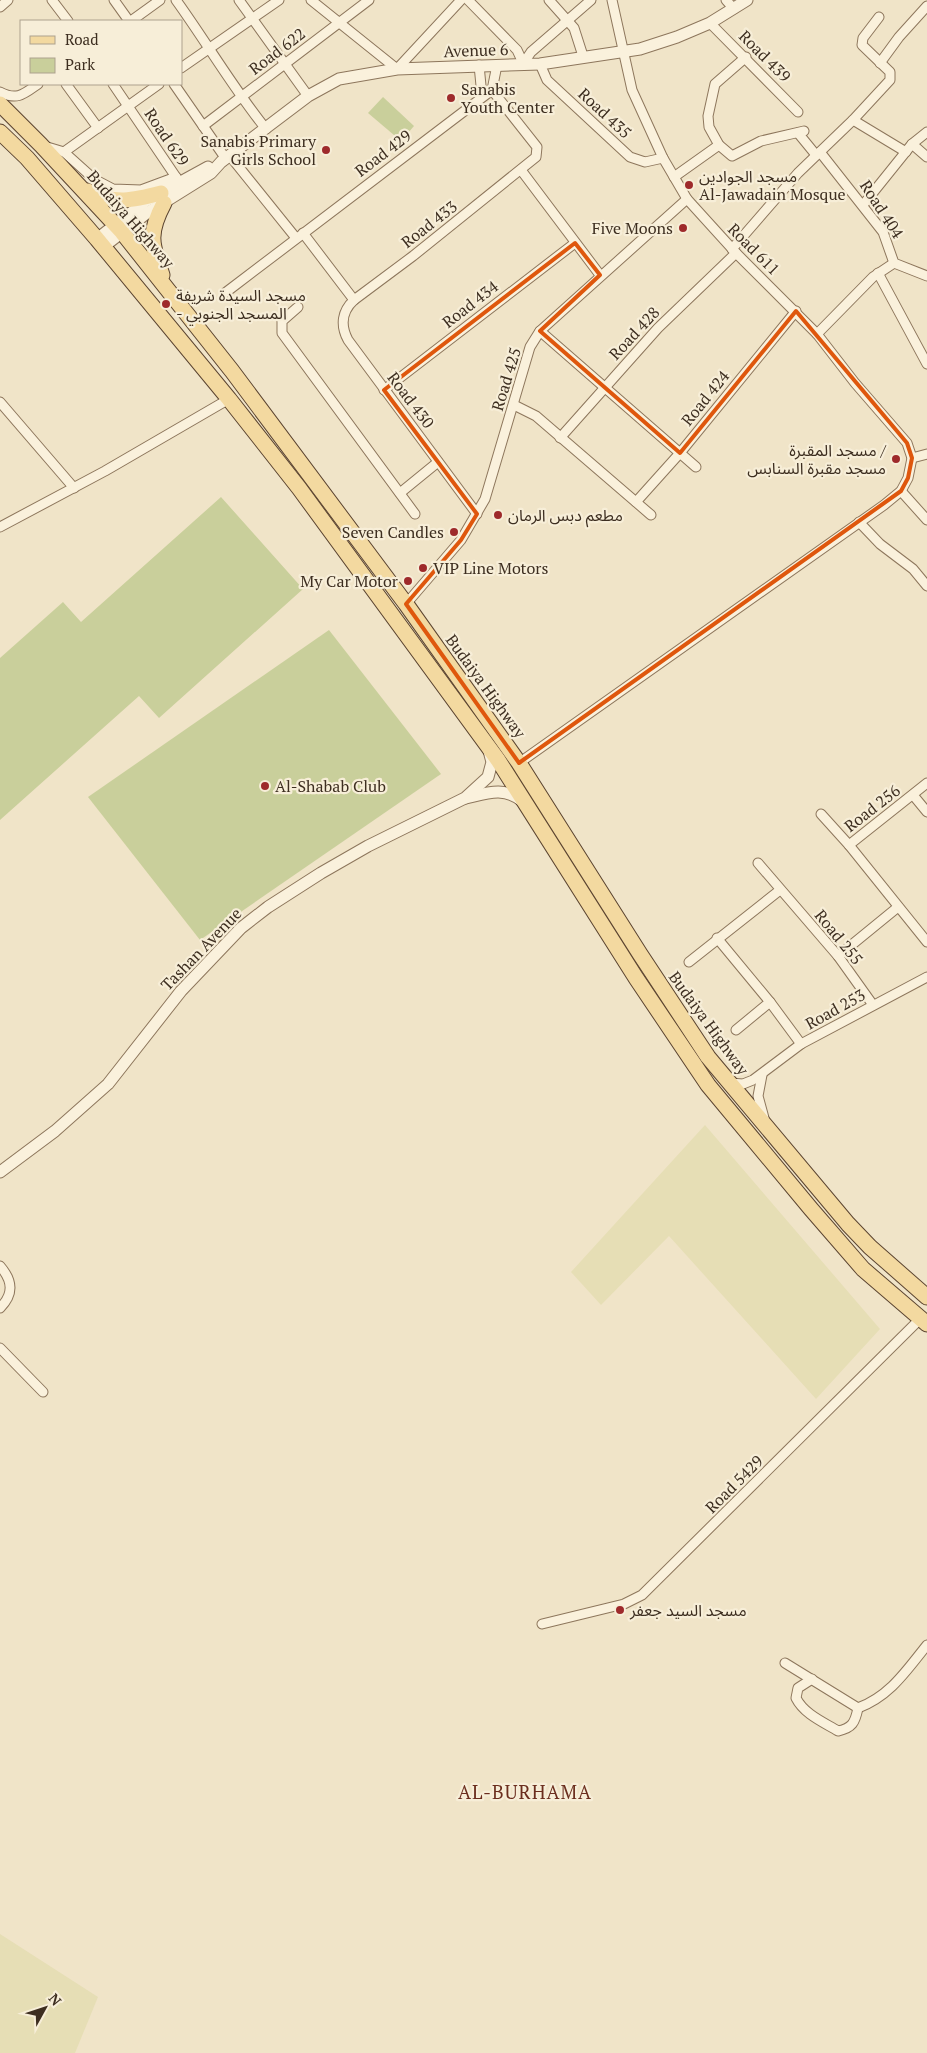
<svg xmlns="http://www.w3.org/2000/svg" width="927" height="2053" font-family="'PT Serif','Noto Sans Arabic',serif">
  <rect width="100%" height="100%" fill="#f0e4c8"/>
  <!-- farmland -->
  <g fill="#e6deb5">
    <polygon points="705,1125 880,1329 816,1399 669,1236 601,1305 571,1272"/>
    <polygon points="0,1934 98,1997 75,2053 0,2053"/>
  </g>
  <!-- green -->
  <g fill="#c9cf9b">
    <polygon points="383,97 414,126 401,141 368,113"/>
    <polygon points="221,497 303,589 159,718 139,696 0,820 0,658 63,602 81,622"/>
    <polygon points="329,630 441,774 200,940 88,797"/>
  </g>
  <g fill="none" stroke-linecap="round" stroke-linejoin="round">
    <!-- minor casing -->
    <g stroke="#8d765c" stroke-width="11">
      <g id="minor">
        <polyline points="52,0 68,21"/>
        <polyline points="114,0 129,21"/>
        <path d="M 176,0 C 207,43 233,88 266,129"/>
        <polyline points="239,0 308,96"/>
        <polyline points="311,0 397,69 461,0"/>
        <polyline points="468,0 517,50 524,65"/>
        <polyline points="549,0 574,28 583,56"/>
        <polyline points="726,0 734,9"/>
        <polyline points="0,7 8,0"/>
        <polyline points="131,21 160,0"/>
        <polyline points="710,23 798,112"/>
        <polyline points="746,57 715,84 708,116 709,127 719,145 732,156 761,141 804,131"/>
        <polyline points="880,63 899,37 927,6"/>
        <polyline points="528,64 527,58 531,52 591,0"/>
        <polyline points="540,64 547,80 630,157 645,162 663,158"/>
        <polyline points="479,65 482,96"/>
        <polyline points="181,68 279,0"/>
        <polyline points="66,84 98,128"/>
        <polyline points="113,84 178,180"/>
        <polyline points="174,84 226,159"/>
        <polyline points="492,90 497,65"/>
        <path d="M 0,92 C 17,101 24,94 38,84"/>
        <polyline points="853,120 906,152"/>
        <polyline points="203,126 369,0"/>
        <polyline points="798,133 816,155"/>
        <polyline points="912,144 927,157"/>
        <polyline points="44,146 64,152 94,179 113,189 141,190 176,177"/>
        <polyline points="64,152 159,84"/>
        <polyline points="820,152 883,232 894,263 927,276"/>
        <polyline points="230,156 296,238"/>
        <polyline points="521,170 600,275"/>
        <polyline points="674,177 719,145"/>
        <polyline points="863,205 912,144 927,132"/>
        <polyline points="303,233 354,300"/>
        <polyline points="732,249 798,173 853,120 890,80 890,72 862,45 863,38 879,17"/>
        <polyline points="878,273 927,364"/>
        <polyline points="225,293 492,90"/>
        <polyline points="298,307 282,321 282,333 415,514"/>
        <polyline points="540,331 696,467"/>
        <polyline points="817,334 873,277 894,263"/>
        <polyline points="384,390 575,243"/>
        <polyline points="0,402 74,488"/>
        <polyline points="514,405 536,416 651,515"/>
        <polyline points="560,438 658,328 736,253"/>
        <polyline points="912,458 927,454"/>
        <polyline points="901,491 927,520"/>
        <polyline points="400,493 438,462"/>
        <polyline points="636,502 680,453 796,311"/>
        <path d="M 477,514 L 348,340 C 340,325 342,311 354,300 L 413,256 L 536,157 L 537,147 L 492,90"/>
        <polyline points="859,522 880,544 913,569 927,586"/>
        <polyline points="0,527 105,471 229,399"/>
        <polyline points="406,604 461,540 485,499 530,347 540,331 687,199"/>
        <polyline points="519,763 884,505 901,491 908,478 912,458 907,443 855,383 817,334 736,253 687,199 663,158 632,90 612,0"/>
        <polyline points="913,795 927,812"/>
        <polyline points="821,814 849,845 927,942"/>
        <polyline points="849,845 927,783"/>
        <polyline points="758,863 838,956 873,1005"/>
        <polyline points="717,938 770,1002 801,1044"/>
        <polyline points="838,956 898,907"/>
        <polyline points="689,962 780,890"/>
        <polyline points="736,1030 770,1002"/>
        <polyline points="762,1075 758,1096 764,1118"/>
        <polyline points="730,1083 743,1084 753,1080 801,1044 927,977"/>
        <path d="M 0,1266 C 13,1281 14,1294 0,1308"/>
        <polyline points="0,1348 43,1392"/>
        <polyline points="542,1624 624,1604 642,1595 920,1319"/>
        <path d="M 785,1663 L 858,1708 C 890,1696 906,1671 927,1645"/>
        <path d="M 812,1679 L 798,1688 L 796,1698 C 804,1714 823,1722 838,1731 C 852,1728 855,1723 858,1708"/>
      </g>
    </g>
    <!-- tertiary casing -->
    <g stroke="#8d765c" stroke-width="13">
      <g id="tertiary">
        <polyline points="97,239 146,201 208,167"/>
        <polyline points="103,247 147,213 211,173 221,162 308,96 339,79 397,69 540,64 640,49 677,37 710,23 747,0"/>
        <path d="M 466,798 C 487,793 504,786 522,801"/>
        <polyline points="0,1172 55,1131 108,1084 181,991 241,928 268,907 321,873 368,846 465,798 488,777 492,762 489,751"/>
      </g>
    </g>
    <!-- primary casing -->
    <g stroke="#5b4430" stroke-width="17">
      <g id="primary">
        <polyline points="0,104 41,145 122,232 232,371 406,604 519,763 640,954 708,1057 848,1224 870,1247 927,1297"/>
        <polyline points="0,132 27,158 97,239 229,399 299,488 498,760 636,978 708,1085 811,1209 863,1269 927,1324"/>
        <path d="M 88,191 C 114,205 134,200 161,193"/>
        <path d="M 162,275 C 151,243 148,233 164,203"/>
      </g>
    </g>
    <!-- minor -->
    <use href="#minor" stroke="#faf1dc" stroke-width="9"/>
    <!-- tertiary -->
    <use href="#tertiary" stroke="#faf1dc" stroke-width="11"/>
    <!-- primary -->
    <use href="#primary" stroke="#f3d9a0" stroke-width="15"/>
  </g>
  <!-- marked area -->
  <path fill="none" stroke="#df570d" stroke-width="4" stroke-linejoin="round" d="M 575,243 L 600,275 L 540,331 L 680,453 L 796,311 L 907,443 L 912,458 L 908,478 L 901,491 L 519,763 L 406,604 L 461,540 L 477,514 L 384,390 Z"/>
  <!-- markers -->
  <g fill="#9e2a2b" stroke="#f7eed8" stroke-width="2">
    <circle cx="451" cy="98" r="5"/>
    <circle cx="326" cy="150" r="5"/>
    <circle cx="689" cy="185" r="5"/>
    <circle cx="683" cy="228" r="5"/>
    <circle cx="166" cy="304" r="5"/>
    <circle cx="896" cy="459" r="5"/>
    <circle cx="498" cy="515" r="5"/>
    <circle cx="454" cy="532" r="5"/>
    <circle cx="423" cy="568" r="5"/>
    <circle cx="408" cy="581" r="5"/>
    <circle cx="265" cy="786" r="5"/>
    <circle cx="620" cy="1610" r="5"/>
  </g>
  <g text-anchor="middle" stroke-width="4.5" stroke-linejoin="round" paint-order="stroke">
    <!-- street labels -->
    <g font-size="16" fill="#3d2e20" stroke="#f7eed8">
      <text transform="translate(476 50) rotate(-2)" y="6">Avenue 6</text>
      <text transform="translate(277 51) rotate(-37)" y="6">Road 622</text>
      <text transform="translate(765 56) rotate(45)" y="6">Road 439</text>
      <text transform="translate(605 113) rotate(43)" y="6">Road 435</text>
      <text transform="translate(167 137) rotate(56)" y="6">Road 629</text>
      <text transform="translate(383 153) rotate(-37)" y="6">Road 429</text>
      <text transform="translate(882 209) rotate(57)" y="6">Road 404</text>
      <text transform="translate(131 219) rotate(49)" y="6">Budaiya Highway</text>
      <text transform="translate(429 224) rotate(-38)" y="6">Road 433</text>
      <text transform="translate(754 249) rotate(45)" y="6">Road 611</text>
      <text transform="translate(470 304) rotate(-38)" y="6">Road 434</text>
      <text transform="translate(634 333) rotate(-47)" y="6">Road 428</text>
      <text transform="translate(506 379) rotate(-73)" y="6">Road 425</text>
      <text transform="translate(705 398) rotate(-51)" y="6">Road 424</text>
      <text transform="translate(411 400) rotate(53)" y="6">Road 430</text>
      <text transform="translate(486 686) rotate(54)" y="6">Budaiya Highway</text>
      <text transform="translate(872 808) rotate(-38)" y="6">Road 256</text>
      <text transform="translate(839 937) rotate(51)" y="6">Road 255</text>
      <text transform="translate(201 949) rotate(-46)" y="6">Tashan Avenue</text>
      <text transform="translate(835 1009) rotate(-29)" y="6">Road 253</text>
      <text transform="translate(709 1023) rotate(54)" y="6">Budaiya Highway</text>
      <text transform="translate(734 1484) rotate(-45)" y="6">Road 5429</text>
    </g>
    <!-- poi labels -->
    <g font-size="16" fill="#3d2e20" stroke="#f7eed8" text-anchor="start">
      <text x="461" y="95">Sanabis<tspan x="461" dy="18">Youth Center</tspan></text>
      <text x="316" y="147" text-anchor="end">Sanabis Primary<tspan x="316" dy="18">Girls School</tspan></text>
      <text x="699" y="182">مسجد الجوادين<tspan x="699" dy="18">Al-Jawadain Mosque</tspan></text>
      <text x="673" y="234" text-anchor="end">Five Moons</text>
      <text x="176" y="301">مسجد السيدة شريفة<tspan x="176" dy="18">- المسجد الجنوبي</tspan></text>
      <text x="886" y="456" text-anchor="end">مسجد المقبرة /<tspan x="886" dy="18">مسجد مقبرة السنابس</tspan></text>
      <text x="508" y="521">مطعم دبس الرمان</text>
      <text x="444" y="538" text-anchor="end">Seven Candles</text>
      <text x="433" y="574">VIP Line Motors</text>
      <text x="398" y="587" text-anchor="end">My Car Motor</text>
      <text x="275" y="792">Al-Shabab Club</text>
      <text x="630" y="1616">مسجد السيد جعفر</text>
    </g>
    <!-- quarter labels -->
    <g font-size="19" letter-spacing="1" fill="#6b2e1e" stroke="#f7eed8">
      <text x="525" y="1799">AL-BURHAMA</text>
    </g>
  </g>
  <!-- legend -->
  <rect x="20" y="20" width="162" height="65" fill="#f7eed8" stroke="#ada18e"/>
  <rect x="30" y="36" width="25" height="8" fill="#f3d9a0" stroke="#ada18e"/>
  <text x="65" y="45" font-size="15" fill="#3d2e20">Road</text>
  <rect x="30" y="58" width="25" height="15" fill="#c9cf9b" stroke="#ada18e"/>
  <text x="65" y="70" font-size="15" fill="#3d2e20">Park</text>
  <!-- north arrow -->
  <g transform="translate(45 2008) rotate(50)" stroke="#f7eed8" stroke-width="4" paint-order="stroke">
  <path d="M0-4L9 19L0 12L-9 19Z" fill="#3d2e20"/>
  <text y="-8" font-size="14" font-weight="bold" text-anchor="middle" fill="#3d2e20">N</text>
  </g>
</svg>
